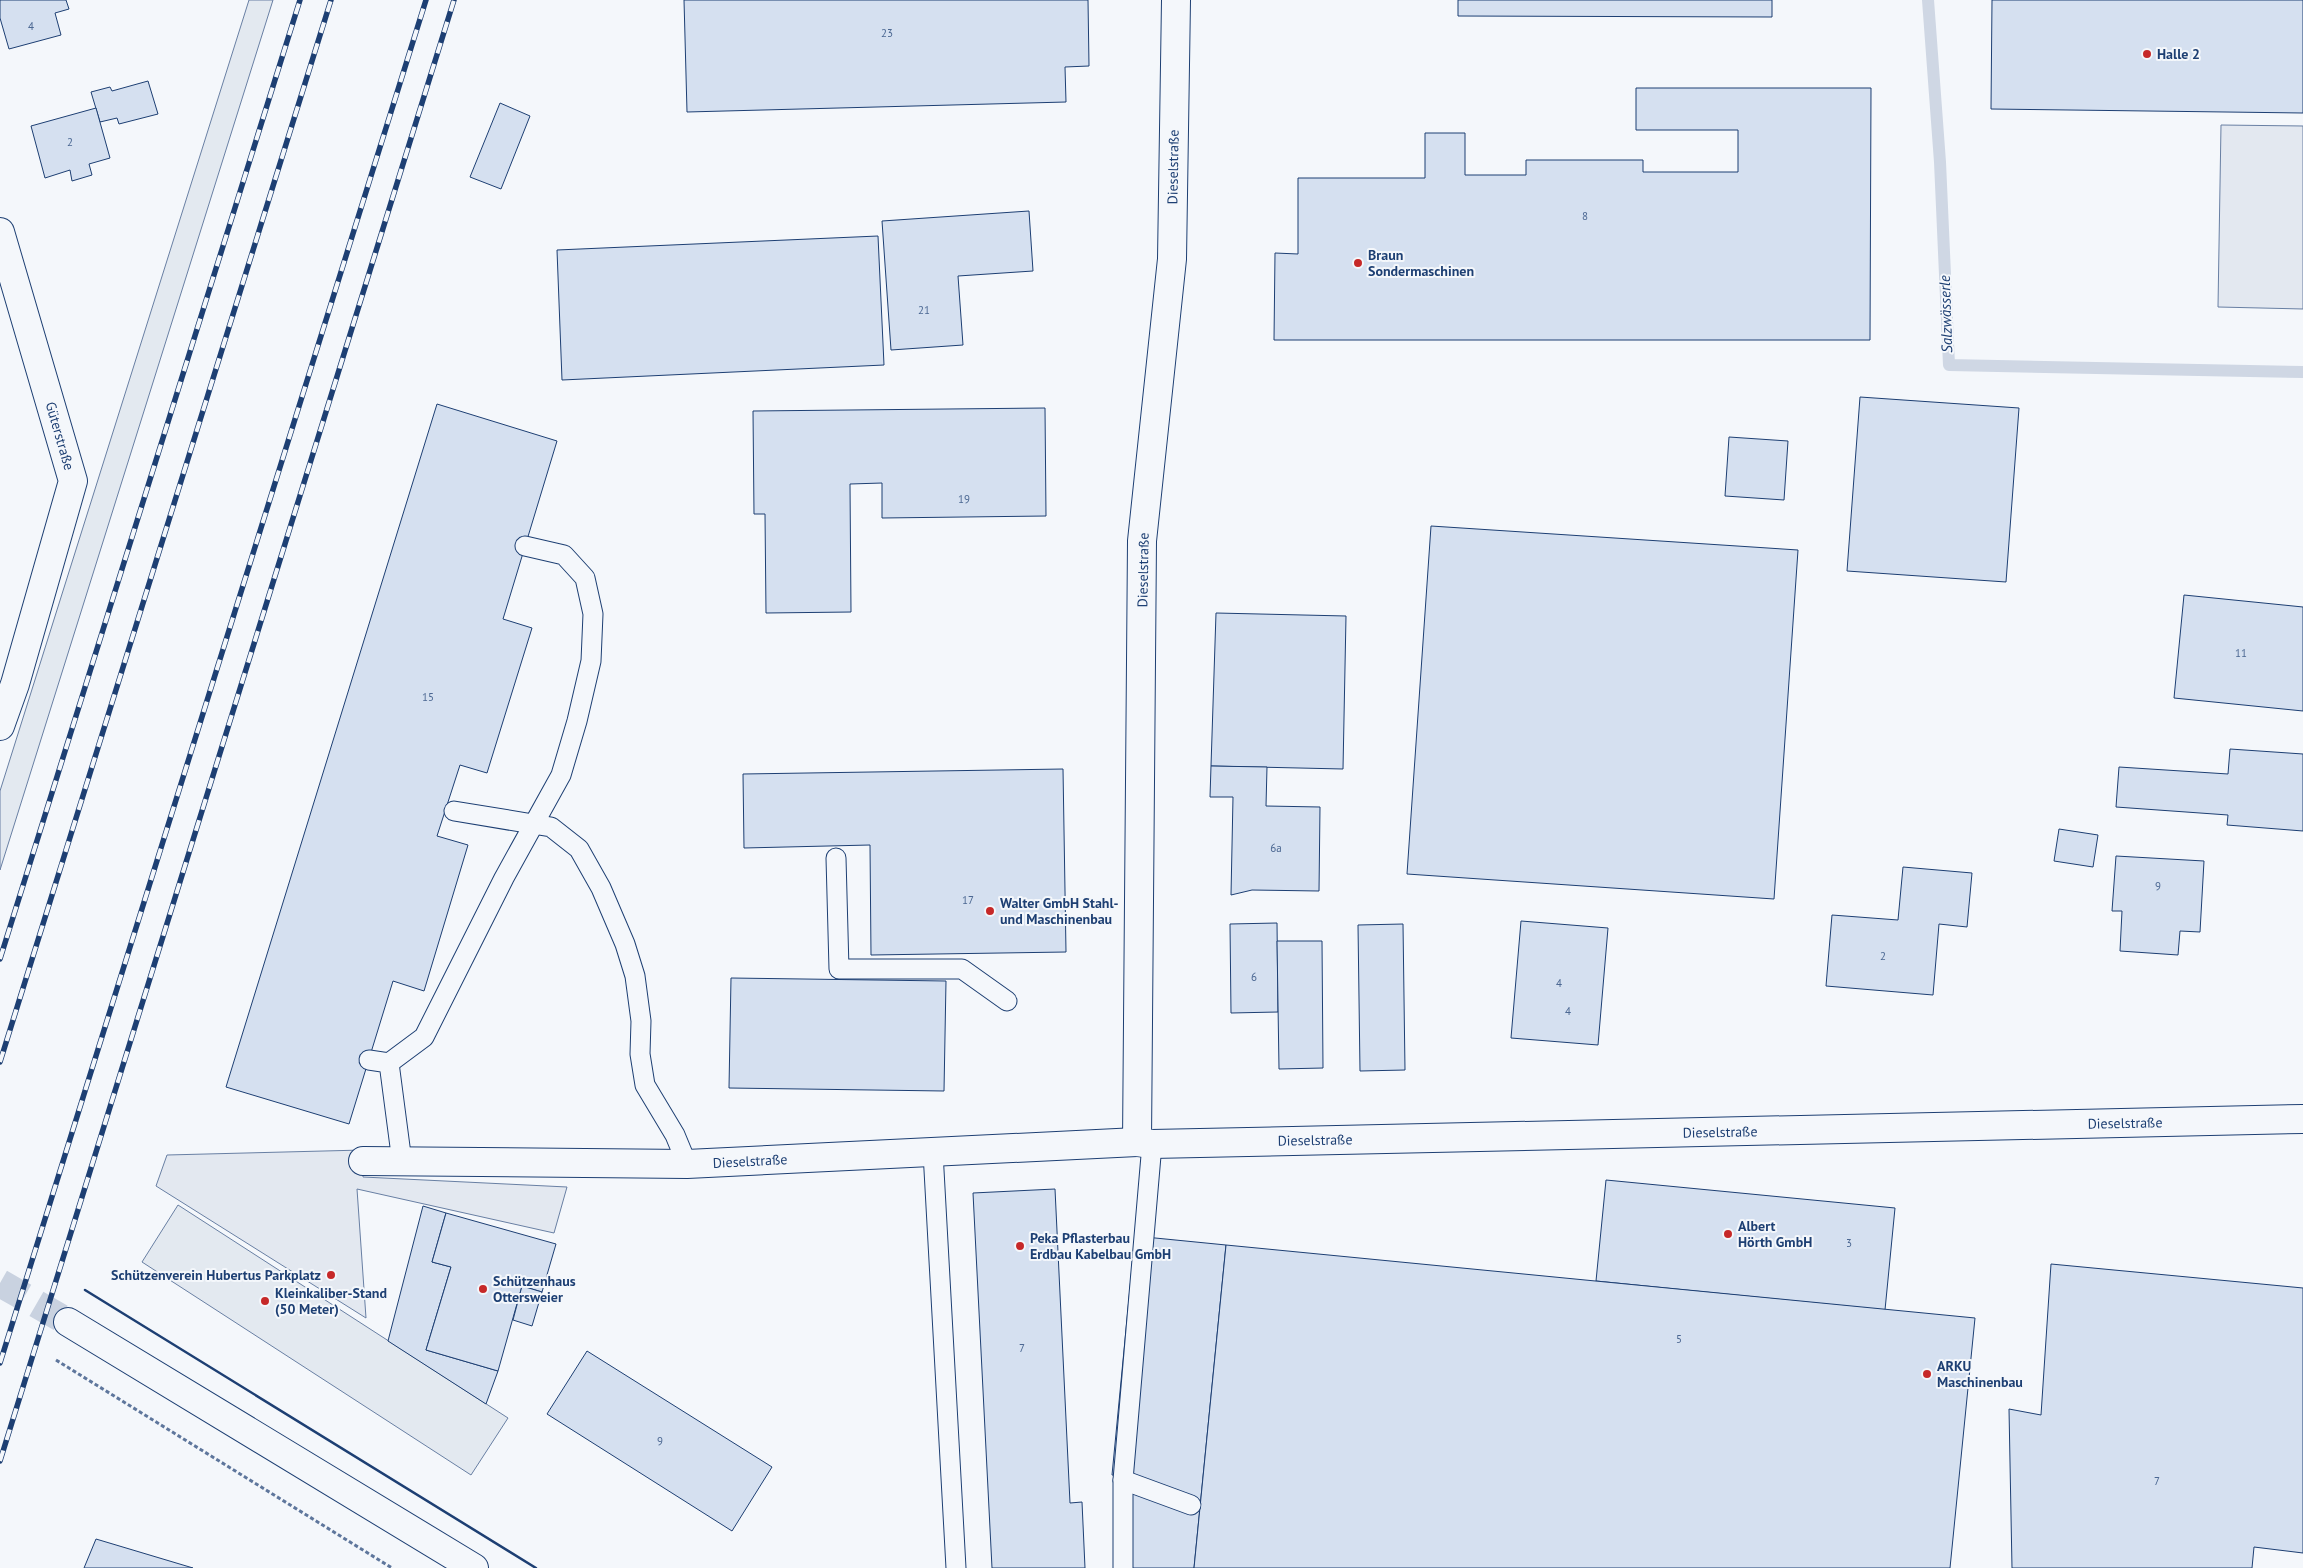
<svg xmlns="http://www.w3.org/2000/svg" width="2303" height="1568" font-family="'PT Sans',sans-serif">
  <rect width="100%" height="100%" fill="#f4f7fb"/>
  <!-- green -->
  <g fill="#e3e9f0" stroke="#687fa3">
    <polygon points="249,0 273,0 0,870 0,791"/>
    <polygon points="178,1205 508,1418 471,1475 142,1262"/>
  </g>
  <!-- parking -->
  <g fill="#e3e8f0" stroke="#687fa3">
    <polygon points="2221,125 2303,126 2303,309 2218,307"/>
    <polygon points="363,1150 363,1177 567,1187 554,1233 357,1189 366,1318 156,1186 167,1155"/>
  </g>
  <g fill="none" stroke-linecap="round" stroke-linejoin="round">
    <!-- stream -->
    <polyline stroke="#cfd7e4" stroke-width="12" points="1928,0 1940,162 1949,365 2303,372"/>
  </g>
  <!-- building -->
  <g fill="#d5e0f0" stroke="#1d3f73">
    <polygon points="0,0 66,0 69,9 55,13 61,35 9,49 0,18"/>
    <polygon points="684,0 1088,0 1089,66 1065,67 1066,102 687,112"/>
    <polygon points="1458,0 1772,0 1772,17 1458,16"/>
    <polygon points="1992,0 2303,0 2303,113 1991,109"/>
    <polygon points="148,81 158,114 119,124 117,118 100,122 91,92 110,87 112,91"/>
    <polygon points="1636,88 1871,88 1870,340 1274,340 1275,253 1298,254 1298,178 1425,178 1425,133 1465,133 1465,175 1526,175 1526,160 1643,160 1643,172 1738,172 1738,130 1636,130"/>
    <polygon points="500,103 530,116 501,189 470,177"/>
    <polygon points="96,108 110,158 89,164 92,175 72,181 70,170 45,178 31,126"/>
    <polygon points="1029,211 1033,271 958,276 963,345 891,350 882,221"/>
    <polygon points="878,236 884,365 562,380 557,250"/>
    <polygon points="1860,397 2019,408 2006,582 1847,571"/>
    <polygon points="437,404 557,441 503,619 532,628 487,773 460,765 437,836 468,845 424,991 393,981 349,1124 226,1087"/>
    <polygon points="1045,408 1046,516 882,518 882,483 850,484 851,612 766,613 765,514 754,514 753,411"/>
    <polygon points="1729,437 1788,441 1784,500 1725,496"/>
    <polygon points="1431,526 1798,550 1774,899 1407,874"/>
    <polygon points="2184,595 2303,607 2303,711 2174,698"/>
    <polygon points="1216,613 1346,616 1343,769 1211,766"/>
    <polygon points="2230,749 2303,754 2303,831 2227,825 2228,815 2116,807 2119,767 2228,774"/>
    <polygon points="1211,766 1267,767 1266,806 1320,807 1319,891 1252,890 1231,895 1233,797 1210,797"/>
    <polygon points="1063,769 1066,952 871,955 870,845 744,848 743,774"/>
    <polygon points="2059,829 2098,835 2093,867 2054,861"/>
    <polygon points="2116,856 2204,861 2200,932 2180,931 2178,955 2120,951 2122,911 2112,911"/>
    <polygon points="1903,867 1972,873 1967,927 1939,924 1933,995 1826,986 1832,915 1898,920"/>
    <polygon points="1521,921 1608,928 1598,1045 1511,1038"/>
    <polygon points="1277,923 1278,1012 1231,1013 1230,924"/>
    <polygon points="1403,924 1405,1070 1360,1071 1358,925"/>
    <polygon points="1277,941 1322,941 1323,1068 1279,1069"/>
    <polygon points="731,978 946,981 944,1091 729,1088"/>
    <polygon points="1606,1180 1895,1208 1885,1310 1596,1281"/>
    <polygon points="1055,1189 1070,1503 1082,1502 1085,1568 992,1568 973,1193"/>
    <polygon points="423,1206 446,1213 432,1262 451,1267 426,1350 498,1371 486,1404 388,1341"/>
    <polygon points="446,1213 556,1244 542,1292 522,1286 498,1371 426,1350 451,1267 432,1262"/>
    <polygon points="1135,1236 1226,1245 1194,1568 1125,1568 1134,1477 1112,1475"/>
    <polygon points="1226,1245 1975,1318 1950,1568 1194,1568"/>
    <polygon points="2051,1264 2303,1288 2303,1553 2254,1547 2252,1568 2012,1568 2009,1409 2041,1415"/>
    <polygon points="522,1286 542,1292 532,1326 513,1320"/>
    <polygon points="587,1351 772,1467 732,1531 547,1414"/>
    <polygon points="96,1539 193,1568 84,1568"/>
  </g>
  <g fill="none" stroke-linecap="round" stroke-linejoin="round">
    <!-- secondary-tunnel -->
    <polyline stroke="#c9d2e0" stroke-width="28" stroke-dasharray="28 14" stroke-linecap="butt" points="0,1283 68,1322"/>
    <!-- lane casing -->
    <g stroke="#1d3f73" stroke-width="21">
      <g id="lane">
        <polyline points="454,811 551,827 579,849 601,888 625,944 635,976 641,1021 640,1054 645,1085 675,1135 687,1164"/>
        <polyline points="836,858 839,969 962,969 1007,1001"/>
        <polyline points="369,1060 389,1063 402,1162"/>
        <polyline points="389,1063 424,1037 504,878 561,775 577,721 591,661 593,614 585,578 564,555 525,546"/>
        <polyline points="933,1152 956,1568"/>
        <polyline points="1123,1480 1191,1505"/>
        <polyline points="1123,1568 1123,1480 1152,1144"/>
      </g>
    </g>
    <!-- street casing -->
    <g stroke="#1d3f73" stroke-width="30">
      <g id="street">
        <polyline points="1176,0 1172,259 1142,541 1137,1142 1152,1144 2303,1119"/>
        <polyline points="0,232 73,481 15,684 0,726"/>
        <polyline points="363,1161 687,1164 1137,1142"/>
      </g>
    </g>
    <!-- secondary casing -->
    <g stroke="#1d3f73" stroke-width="30">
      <polyline id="secondary" points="68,1322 474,1568"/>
    </g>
    <!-- path -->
    <polyline stroke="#5e769c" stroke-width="3" stroke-dasharray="4 2.5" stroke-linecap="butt" points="56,1360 392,1568"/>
    <!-- lane -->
    <use href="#lane" stroke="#f4f7fb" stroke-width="19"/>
    <!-- street -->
    <use href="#street" stroke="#f4f7fb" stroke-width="28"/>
    <!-- secondary -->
    <use href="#secondary" stroke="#f4f7fb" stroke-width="28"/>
    <!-- rail casing -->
    <g stroke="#1d3f73" stroke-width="5.5">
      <g id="rail">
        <polyline points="0,959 300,0"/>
        <polyline points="0,1062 331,0"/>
        <polyline points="0,1363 426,0"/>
        <polyline points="0,1461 454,0"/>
      </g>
    </g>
    <!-- rail -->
    <use href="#rail" stroke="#f4f7fb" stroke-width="4" stroke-dasharray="11" stroke-linecap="butt"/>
    <!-- wall -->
    <polyline stroke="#1d3f73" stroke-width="2.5" points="85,1290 536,1568"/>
  </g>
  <!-- markers -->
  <g fill="#c62828" stroke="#f4f7fb" stroke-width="2">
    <circle cx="2147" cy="54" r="5"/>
    <circle cx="1358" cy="263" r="5"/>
    <circle cx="990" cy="911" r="5"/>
    <circle cx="1728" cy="1234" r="5"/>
    <circle cx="1020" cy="1246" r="5"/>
    <circle cx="331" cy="1275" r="5"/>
    <circle cx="483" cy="1289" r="5"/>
    <circle cx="265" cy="1301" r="5"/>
    <circle cx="1927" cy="1374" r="5"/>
  </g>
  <g text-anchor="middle" stroke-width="4" stroke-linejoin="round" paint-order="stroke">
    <!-- number labels -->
    <g font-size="11" fill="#4b6792">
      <text x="31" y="30">4</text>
      <text x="887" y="37">23</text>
      <text x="70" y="146">2</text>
      <text x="1585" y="220">8</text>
      <text x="924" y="314">21</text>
      <text x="964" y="503">19</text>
      <text x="2241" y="657">11</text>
      <text x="428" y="701">15</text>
      <text x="1276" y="852">6a</text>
      <text x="2158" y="890">9</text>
      <text x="968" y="904">17</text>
      <text x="1883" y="960">2</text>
      <text x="1254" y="981">6</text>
      <text x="1559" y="987">4</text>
      <text x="1568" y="1015">4</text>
      <text x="1849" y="1247">3</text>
      <text x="1679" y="1343">5</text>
      <text x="1022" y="1352">7</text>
      <text x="660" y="1445">9</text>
      <text x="2157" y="1485">7</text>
    </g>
    <!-- poi labels -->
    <g font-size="14" font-weight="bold" fill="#1d3f73" stroke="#f4f7fb" text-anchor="start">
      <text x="2157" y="59">Halle 2</text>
      <text x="1368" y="260">Braun<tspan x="1368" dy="16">Sondermaschinen</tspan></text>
      <text x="1000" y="908">Walter GmbH Stahl-<tspan x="1000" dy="16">und Maschinenbau</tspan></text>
      <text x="1738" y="1231">Albert<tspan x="1738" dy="16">Hörth GmbH</tspan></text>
      <text x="1030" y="1243">Peka Pflasterbau<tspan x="1030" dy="16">Erdbau Kabelbau GmbH</tspan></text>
      <text x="321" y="1280" text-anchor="end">Schützenverein Hubertus Parkplatz</text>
      <text x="493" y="1286">Schützenhaus<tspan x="493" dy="16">Ottersweier</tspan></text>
      <text x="275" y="1298">Kleinkaliber-Stand<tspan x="275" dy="16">(50 Meter)</tspan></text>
      <text x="1937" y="1371">ARKU<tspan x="1937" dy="16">Maschinenbau</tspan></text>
    </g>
    <!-- street labels -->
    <g font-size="14" fill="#1d3f73" stroke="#f4f7fb">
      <text transform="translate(1173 167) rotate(-89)" y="5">Dieselstraße</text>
      <text transform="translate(60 436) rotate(74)" y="5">Güterstraße</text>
      <text transform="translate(1143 570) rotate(-89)" y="5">Dieselstraße</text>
      <text transform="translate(2125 1123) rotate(-1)" y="5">Dieselstraße</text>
      <text transform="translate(1720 1132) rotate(-1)" y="5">Dieselstraße</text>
      <text transform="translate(1315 1140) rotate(-1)" y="5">Dieselstraße</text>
      <text transform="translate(750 1161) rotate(-3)" y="5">Dieselstraße</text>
    </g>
    <!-- water labels -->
    <g font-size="15" font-style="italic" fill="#1d3f73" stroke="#f4f7fb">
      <text transform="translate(1946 314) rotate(-92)" y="5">Salzwässerle</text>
    </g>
  </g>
</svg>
